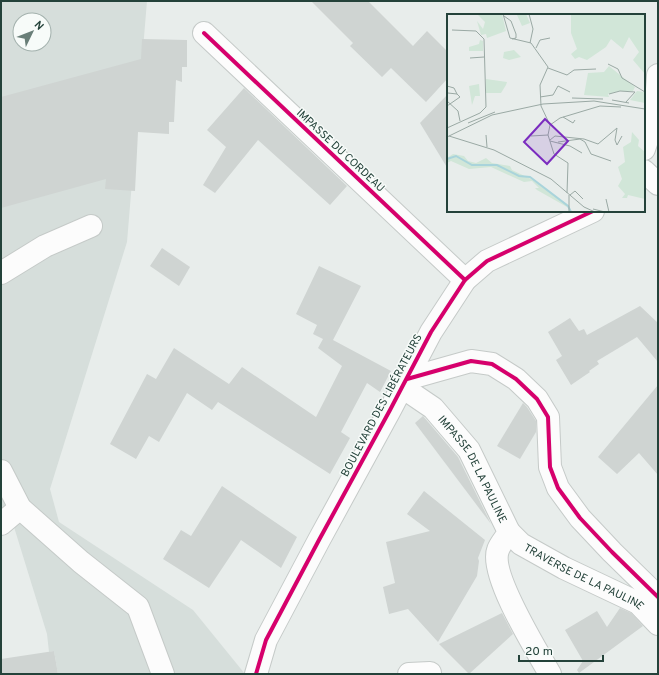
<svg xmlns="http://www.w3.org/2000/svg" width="659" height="675" font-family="Overpass,sans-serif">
  <rect width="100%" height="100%" fill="#e8edeb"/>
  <!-- built -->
  <path fill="#d6dedb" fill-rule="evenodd" d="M 1,1 L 147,1 L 127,242 L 50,489 L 59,522 L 193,610 L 245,674 L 58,674 L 54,651 L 49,652 L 47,634 L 10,514 L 1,515 ZM 20,20 L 44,20 L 44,44 L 20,44 Z"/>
  <!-- building -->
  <g fill="#cfd4d2">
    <polygon points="311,1 368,1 413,46 427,31 448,52 448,78 426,102 391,68 382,77 350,46 353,43"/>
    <polygon points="142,39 187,40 187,67 182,67 182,82 176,80 174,122 169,122 169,134 138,132 135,191 105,189 106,179 1,208 1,97 141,59"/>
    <polygon points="244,88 347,186 330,205 258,140 215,193 203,185 226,147 207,130"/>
    <polygon points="448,94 448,169 420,123"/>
    <polygon points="162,248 190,267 179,286 150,266"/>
    <polygon points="319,266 361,286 333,340 391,371 380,392 367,383 341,432 350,438 330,474 218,402 212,410 187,393 159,442 149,436 136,459 110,444 147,374 156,379 174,348 229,384 242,367 316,417 342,366 318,348 323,339 313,334 317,325 296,314"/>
    <polygon points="640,306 658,323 658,362 637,337 597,361 599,364 589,371 590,372 571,385 556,360 562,356 548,332 570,318 579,331 584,329 587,335"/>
    <polygon points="658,385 658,475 639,453 617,474 598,457"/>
    <polygon points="523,403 527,407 536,421 536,432 520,459 497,446"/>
    <polygon points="423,416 458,457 491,524 415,423"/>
    <polygon points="222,486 297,537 281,568 241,540 209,588 163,559 181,530 191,536"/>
    <polygon points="424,491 485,540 478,558 479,561 477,576 438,642 408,609 389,614 383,587 395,583 386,542 430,531 407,514"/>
    <polygon points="620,608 631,613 643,626 579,673 577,670 583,661 565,630 597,611 607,627"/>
    <polygon points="502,613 513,634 469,674 439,644"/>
    <polygon points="54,651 58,674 1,674 1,659"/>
  </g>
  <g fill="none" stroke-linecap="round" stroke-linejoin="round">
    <!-- minor casing -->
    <g stroke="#c5cac8" stroke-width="24">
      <g id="minor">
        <polyline points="204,33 465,280"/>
        <polyline points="644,149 655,117 658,75"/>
        <polyline points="644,171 658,184"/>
        <polyline points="1,273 45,246 91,226"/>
        <polyline points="407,379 471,361 492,364 516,379 537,399 548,417 550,467 558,488 580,518 612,552 658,597"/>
        <path id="s1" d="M 402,387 L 433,408 L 469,450 L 509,532 C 506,538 500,544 498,550 C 489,574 537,651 550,674"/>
        <polyline points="1,471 20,508 81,562 138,607 163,674"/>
        <polyline points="1,524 20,508"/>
        <path id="s2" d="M 509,532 L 521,544 L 564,568 L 638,603 L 658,624"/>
        <polyline points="256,674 266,640 319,540 390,410 431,332 465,280 487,261 593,211"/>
        <polyline points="409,674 430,673"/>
      </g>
    </g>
    <!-- minor -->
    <use href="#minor" stroke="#fcfcfc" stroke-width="22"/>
    <!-- cycleway casing -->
    <g stroke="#f7fbf9" stroke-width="6">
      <g id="cycleway">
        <polyline points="204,33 465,280"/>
        <polyline points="407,379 471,361 492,364 516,379 537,399 548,417 550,467 558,488 580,518 612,552 658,597"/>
        <polyline points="256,674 266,640 319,540 390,410 431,332 465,280 487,261 593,211"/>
      </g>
    </g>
    <!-- cycleway -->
    <use href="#cycleway" stroke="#d6006c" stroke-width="4"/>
  </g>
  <g text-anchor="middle" stroke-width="3" stroke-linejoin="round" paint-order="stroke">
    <!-- street labels -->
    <g font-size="11" fill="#24423a" stroke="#f7fbf9">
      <text transform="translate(341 150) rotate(43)" y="4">IMPASSE DU CORDEAU</text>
      <text transform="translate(381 405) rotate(-62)" y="4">BOULEVARD DES LIBÉRATEURS</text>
      <text dy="4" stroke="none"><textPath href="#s1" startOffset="111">IMPASSE DE LA PAULINE</textPath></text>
      <text dy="4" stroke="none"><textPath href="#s2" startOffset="88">TRAVERSE DE LA PAULINE</textPath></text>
    </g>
  </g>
  <!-- overview -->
  <g transform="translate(447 14)">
    <rect width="198" height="198" fill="#e8edeb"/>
    <path d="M 30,0 L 55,0 L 59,17 L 40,24 L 39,20 L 34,21 L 30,7 L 36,15 L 38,8 ZM 79,0 L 83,9 L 75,12 L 70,1 ZM 108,0 L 198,0 L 198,60 L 186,46 L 192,38 L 182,23 L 176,35 L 164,25 L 159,33 L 140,46 L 132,43 L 128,45 L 124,40 L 130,35 L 124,19 L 124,1 ZM 33,26 L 36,27 L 36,37 L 22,37 L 22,33 L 32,30 ZM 67,36 L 74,43 L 62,46 L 56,44 L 57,38 ZM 162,52 L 188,73 L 186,77 L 172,77 L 161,80 L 162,83 L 137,81 L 141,59 L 157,58 ZM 39,65 L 60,68 L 59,71 L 54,79 L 39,79 ZM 32,70 L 33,82 L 28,82 L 25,91 L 22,72 ZM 190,77 L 198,78 L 198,89 L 183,86 ZM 185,118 L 192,126 L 191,132 L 198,138 L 198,185 L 181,181 L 180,184 L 175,184 L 178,180 L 171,172 L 175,165 L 171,153 L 178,148 L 176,133 L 184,128 ZM 6,140 L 17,142 L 21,147 L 29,149 L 39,144 L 45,149 L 63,152 L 65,156 L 84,165 L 120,190 L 120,193 L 90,176 L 88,174 L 92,174 L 85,167 L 77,168 L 44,153 L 22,155 L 4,147 L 0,149 L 0,144 Z" fill="#d1e6d8"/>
    <path fill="none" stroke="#a9d4db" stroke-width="2" d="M 0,145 L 9,142 L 25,151 L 50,151 L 72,162 L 83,163 L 121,192 L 124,198"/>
    <path fill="none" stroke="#9aa9a4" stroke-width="1" d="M 56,0 L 63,24 L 84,29 L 101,53 L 93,71 L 94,92 L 103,111 L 101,121 L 107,140 L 121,149 L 120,179M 82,0 L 86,15 L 83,29M 57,2 L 64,7 L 69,20 L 69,24 L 65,25M 89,34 L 93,26 L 103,24M 23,44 L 37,43M 161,50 L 171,55 L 175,64 L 198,78M 101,54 L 120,61 L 127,56 L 149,55M 0,72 L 7,74 L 10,80M 162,80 L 173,77 L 188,78M 93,83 L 106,81 L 111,72 L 123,78M 125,84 L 156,85M 165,86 L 182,89M 0,87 L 11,97 L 13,107M 179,88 L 188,78M 0,92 L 13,83 L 10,80 L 1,79M 116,103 L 126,109 L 128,106M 21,109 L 48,98M 103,111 L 113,104 L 153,92 L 174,93M 0,114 L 33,99 L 39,93 L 37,25 L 29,17 L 5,16M 39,121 L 40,133M 2,122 L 47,136 L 104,165 L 137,193 L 148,198M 84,122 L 101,121M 0,123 L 45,101 L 96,90 L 147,87 L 198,95M 103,126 L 108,122 L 137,125 L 151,130 L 170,114 L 168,126 L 170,131 L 175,122M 103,127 L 123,132 L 135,139M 111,128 L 133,125 L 138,128 L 144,140 L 164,147M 123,181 L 128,177 L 136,185M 159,185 L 162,198M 146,195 L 158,198M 122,198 L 122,181"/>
    <path fill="#7b2cbf" fill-opacity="0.15" stroke="#7b2cbf" stroke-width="2" d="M 98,105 L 121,127 L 100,150 L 77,128 Z"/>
    <rect width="198" height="198" fill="none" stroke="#24423a" stroke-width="2"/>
  </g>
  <!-- border -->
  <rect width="659" height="675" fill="none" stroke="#24423a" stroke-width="4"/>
  <!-- north arrow -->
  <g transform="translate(32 32) rotate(47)"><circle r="19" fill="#f7fbf9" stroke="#a3b1ad"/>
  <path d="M0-3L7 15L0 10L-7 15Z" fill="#697e78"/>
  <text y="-6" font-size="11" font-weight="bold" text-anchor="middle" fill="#24423a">N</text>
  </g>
  <!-- scale -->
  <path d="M519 655v6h84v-6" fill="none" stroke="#24423a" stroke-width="2"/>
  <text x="525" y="655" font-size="12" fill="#24423a" stroke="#f7fbf9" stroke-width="3" paint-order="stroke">20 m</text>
</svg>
